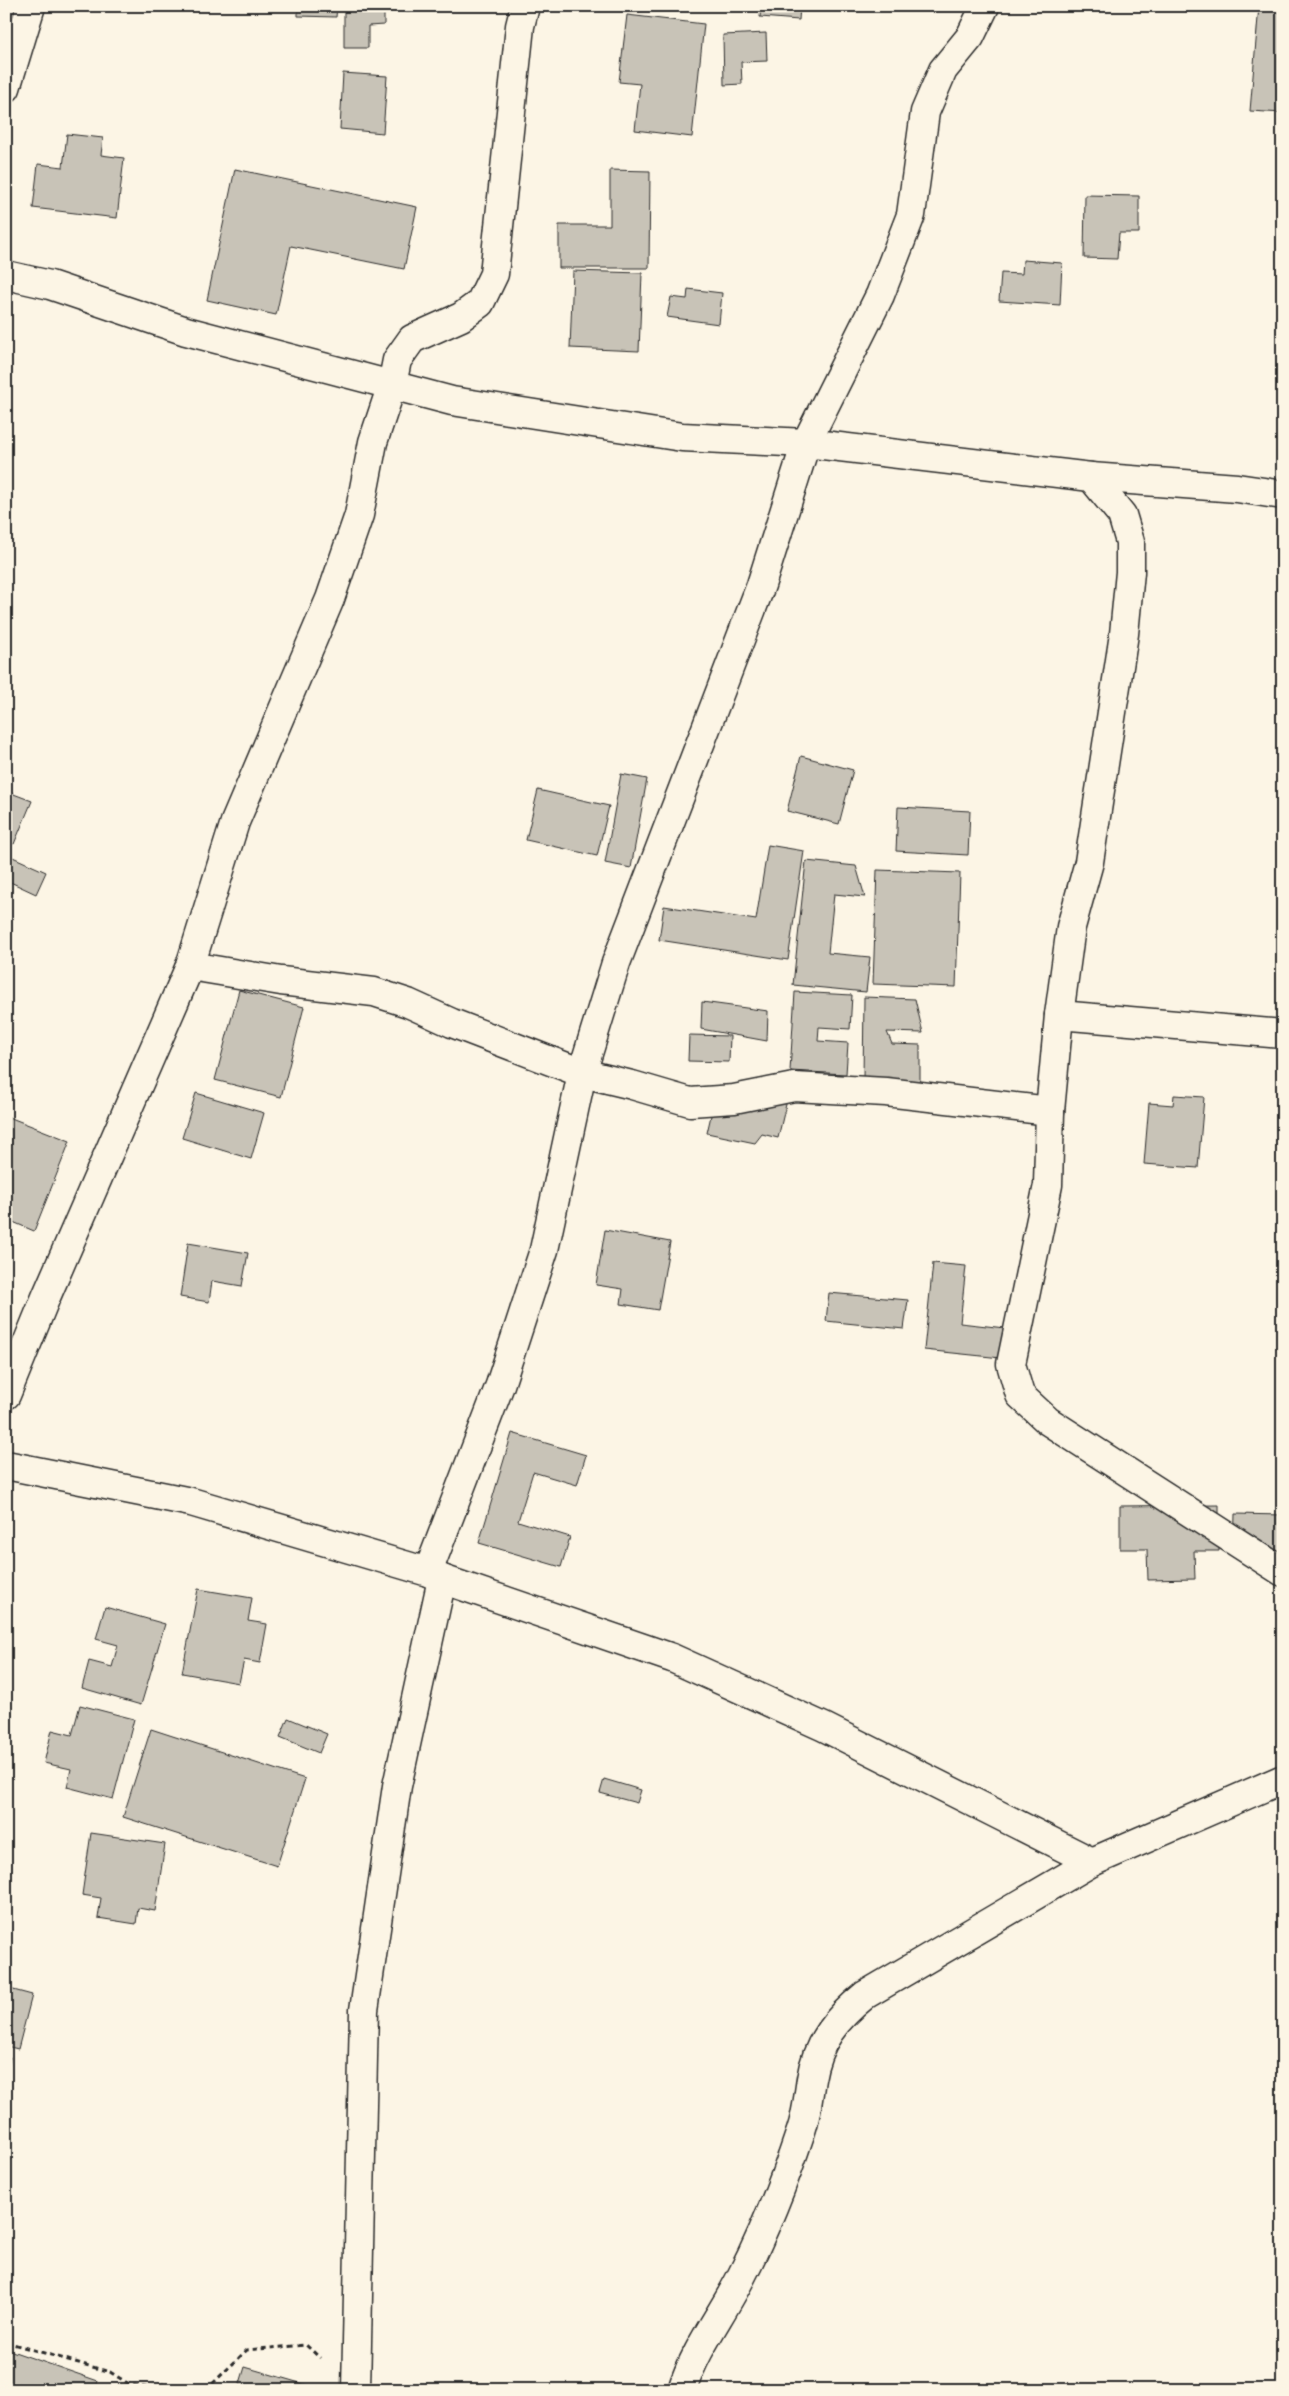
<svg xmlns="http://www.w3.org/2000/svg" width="1289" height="2396" font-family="Pangolin,sans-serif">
  <rect width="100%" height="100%" fill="#fcf5e5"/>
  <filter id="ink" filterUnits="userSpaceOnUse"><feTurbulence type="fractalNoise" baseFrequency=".02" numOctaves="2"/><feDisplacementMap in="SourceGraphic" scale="10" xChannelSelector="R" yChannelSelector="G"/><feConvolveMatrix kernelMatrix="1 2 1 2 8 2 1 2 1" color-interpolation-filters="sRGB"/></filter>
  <g filter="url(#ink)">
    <!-- building -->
    <g fill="#c8c3b7" stroke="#2b2b2b">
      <polygon points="298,6 337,6 336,17 298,16"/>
      <polygon points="344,6 411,6 411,11 384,11 384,25 368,26 368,48 344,48"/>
      <polygon points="761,6 800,6 799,20 760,17"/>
      <polygon points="1259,6 1283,6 1283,113 1250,111"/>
      <polygon points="627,15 704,24 692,137 635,130 640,84 619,82"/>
      <polygon points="766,33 767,61 741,62 742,84 724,85 723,35"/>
      <polygon points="343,73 387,76 383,133 340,129"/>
      <polygon points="67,134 103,138 101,155 124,158 117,218 33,208 38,164 63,167"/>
      <polygon points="235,169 417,207 404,269 291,246 276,315 207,300"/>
      <polygon points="610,170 650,171 649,268 559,268 559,225 610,225"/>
      <polygon points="1085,195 1139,196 1139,233 1119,233 1117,259 1084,258"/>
      <polygon points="1023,260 1062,263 1060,305 999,301 1001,273 1022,274"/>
      <polygon points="573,271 642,273 639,351 570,348"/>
      <polygon points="688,289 722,293 719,324 667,317 671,297 687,299"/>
      <polygon points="801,756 853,770 839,824 787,811"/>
      <polygon points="621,774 647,779 631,868 605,863"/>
      <polygon points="538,790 609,806 597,856 526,840"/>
      <polygon points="11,793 32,801 14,844 6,841 6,805"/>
      <polygon points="898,807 970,811 968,855 896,851"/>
      <polygon points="768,845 804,851 788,960 659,940 664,906 756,920"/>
      <polygon points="6,854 46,872 36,894 6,880"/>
      <polygon points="806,861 856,866 865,897 834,894 828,953 870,957 866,992 793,985"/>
      <polygon points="877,870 960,873 956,987 873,984"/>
      <polygon points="239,990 304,1007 281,1097 215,1080"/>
      <polygon points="795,992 852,995 850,1029 819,1027 818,1041 848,1043 846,1074 790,1071"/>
      <polygon points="864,997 915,999 923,1033 887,1032 892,1044 920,1045 920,1082 863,1080"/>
      <polygon points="702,1002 768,1011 767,1041 701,1029"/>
      <polygon points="689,1035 730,1036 729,1062 688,1061"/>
      <polygon points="718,1085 787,1100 778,1138 762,1134 755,1143 707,1133"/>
      <polygon points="196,1093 264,1113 251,1159 182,1138"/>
      <polygon points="1174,1095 1204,1097 1198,1168 1144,1164 1149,1103 1173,1105"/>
      <polygon points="6,1116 70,1141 34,1231 6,1219"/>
      <polygon points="605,1230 670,1242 658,1310 621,1304 623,1289 596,1285"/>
      <polygon points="188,1243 248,1253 242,1286 212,1281 209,1302 180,1297"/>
      <polygon points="933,1263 966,1266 960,1323 1005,1328 1001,1358 924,1350"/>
      <polygon points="829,1293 908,1300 904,1329 826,1321"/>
      <polygon points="512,1433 586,1455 577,1485 533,1472 518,1521 570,1537 561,1567 479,1543"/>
      <polygon points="1219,1505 1219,1551 1194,1551 1195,1579 1148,1580 1147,1549 1120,1549 1120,1506"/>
      <polygon points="1235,1514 1283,1515 1283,1556 1234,1555"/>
      <polygon points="198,1589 252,1598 248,1621 267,1624 260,1663 244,1660 239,1683 182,1673"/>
      <polygon points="105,1607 165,1624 141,1705 82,1688 89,1661 112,1667 118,1645 96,1639"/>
      <polygon points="80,1705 134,1719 113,1799 67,1787 71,1769 44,1763 52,1730 72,1735"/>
      <polygon points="288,1718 327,1734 319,1753 280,1737"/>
      <polygon points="151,1729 305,1779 277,1866 123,1817"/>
      <polygon points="604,1779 641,1790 637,1803 600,1793"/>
      <polygon points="91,1833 165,1844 155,1911 138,1908 136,1924 98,1918 101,1898 82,1895"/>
      <polygon points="6,1988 32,1995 18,2049 6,2046"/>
      <polygon points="6,2057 10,2057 6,2079"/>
      <polygon points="6,2349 98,2381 95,2390 37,2390 18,2383 16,2390 6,2390"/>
      <polygon points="245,2367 324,2390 238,2390"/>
    </g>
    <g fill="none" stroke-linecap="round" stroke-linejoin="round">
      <!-- minor casing -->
      <g stroke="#2b2b2b" stroke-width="31">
        <g id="minor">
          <polyline points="6,88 31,6"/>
          <polyline points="6,275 50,285 186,331 452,401 682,437 806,443 1091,477 1237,488 1283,495"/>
          <polyline points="1091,477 1122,515 1130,542 1130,572 1124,634 1089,862 1071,927 1059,1015 1050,1111 1048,1185 1011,1364 1020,1395 1048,1421 1283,1572"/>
          <polyline points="190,966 281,981 374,992 408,1003 452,1023 582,1073 632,1085 690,1102 734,1099 794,1087 886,1092 1050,1111"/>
          <polyline points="1059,1015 1283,1034"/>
          <polyline points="6,1395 46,1297 190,966 235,822 330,599 359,515 373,442 392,385 397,360 412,339 461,317 480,303 494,274 520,26 525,6"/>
          <polyline points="6,1465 191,1502 428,1572 442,1579 672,1658 824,1727 1092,1862"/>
          <polyline points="428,1572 500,1385 544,1250 582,1073 616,963 761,585 806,443 880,295 911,215 925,112 943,70 970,37 985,6"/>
          <polyline points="356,2390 364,2010 397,1786 442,1579"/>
          <path d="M 682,2390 C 695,2349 721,2316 740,2279 C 765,2231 784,2182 801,2131 C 807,2114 808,2097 811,2079 C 817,2041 837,2018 865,1995 L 1092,1862 L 1283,1779"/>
        </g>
      </g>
      <!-- path -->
      <g stroke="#2b2b2b" stroke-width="3" stroke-dasharray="5 4" stroke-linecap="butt">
        <polyline points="6,2342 110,2372 129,2384 149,2388 163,2384 167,2390"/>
        <polyline points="206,2390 247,2350 306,2345 320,2358"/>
      </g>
      <!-- minor -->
      <use href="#minor" stroke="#fcf5e5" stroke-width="28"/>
    </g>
  </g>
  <!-- margin -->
  <rect width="1289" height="2396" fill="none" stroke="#fcf5e5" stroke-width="25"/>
  <rect x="12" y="12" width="1264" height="2371" fill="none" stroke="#2b2b2b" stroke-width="2" filter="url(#ink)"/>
</svg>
